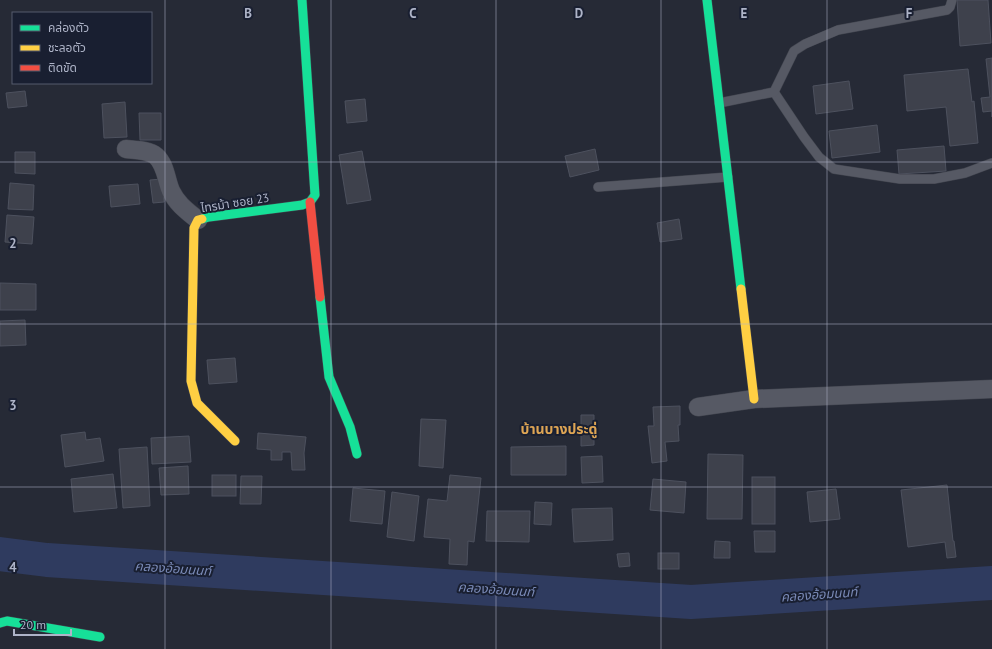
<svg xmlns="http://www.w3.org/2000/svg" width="992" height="649" font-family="'PT Sans','Noto Sans Thai',sans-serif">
  <rect width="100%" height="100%" fill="#262a36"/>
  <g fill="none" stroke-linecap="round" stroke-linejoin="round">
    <!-- river -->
    <polyline stroke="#2f3b5f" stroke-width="34" points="0,554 47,560 691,602 992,583"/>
  </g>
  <!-- building -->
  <g fill="#3e414c" stroke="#4d515e">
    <polygon points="957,0 988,0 991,43 960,46"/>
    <polygon points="992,58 992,117 992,111 983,112 981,98 990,97 986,59"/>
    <polygon points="968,69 972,102 974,101 978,143 950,146 946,107 907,111 904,75"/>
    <polygon points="849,81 853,109 816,114 813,86"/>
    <polygon points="25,91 27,106 8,108 6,93"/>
    <polygon points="365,99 367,121 347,123 345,101"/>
    <polygon points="125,102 127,137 104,138 102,104"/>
    <polygon points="139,113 161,113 161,140 140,140"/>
    <polygon points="877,125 880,152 832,158 829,131"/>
    <polygon points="944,146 946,171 899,174 897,150"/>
    <polygon points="595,149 599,170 570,177 565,156"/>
    <polygon points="362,151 371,200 347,204 339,155"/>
    <polygon points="15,152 35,152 35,174 15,173"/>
    <polygon points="162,179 164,202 153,203 150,180"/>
    <polygon points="10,183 34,185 33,210 8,209"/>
    <polygon points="138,184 140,204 111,207 109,186"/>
    <polygon points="7,215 34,217 32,244 5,242"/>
    <polygon points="679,219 682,239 660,242 657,223"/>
    <polygon points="0,283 36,284 36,310 0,310"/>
    <polygon points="25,320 26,345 0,346 0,321"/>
    <polygon points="235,358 237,382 209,384 207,360"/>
    <polygon points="680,406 680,425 678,425 679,441 665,442 667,461 652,463 648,426 654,426 653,407"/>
    <polygon points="581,415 594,415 594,445 581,446"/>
    <polygon points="421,419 446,420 443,468 419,466"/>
    <polygon points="85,432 86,440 100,438 104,461 65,467 61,435"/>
    <polygon points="258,433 306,437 304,453 305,470 292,470 291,452 282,452 282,460 271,460 271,450 257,449"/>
    <polygon points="189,436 191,462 152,464 151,438"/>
    <polygon points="566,446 566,475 511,475 511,447"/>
    <polygon points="147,447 150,506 123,508 119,449"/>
    <polygon points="708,454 743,455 742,519 707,519"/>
    <polygon points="602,456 603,482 582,483 581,457"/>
    <polygon points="188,466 189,494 161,495 159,468"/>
    <polygon points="113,474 117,508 74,512 71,479"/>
    <rect x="212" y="475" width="24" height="21"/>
    <polygon points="450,475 481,478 474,542 468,541 467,565 449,564 450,539 424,537 428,499 447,501"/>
    <polygon points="241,476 262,476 261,504 240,504"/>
    <rect x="752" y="477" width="23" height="47"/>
    <polygon points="653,479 686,482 684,513 650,510"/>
    <polygon points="947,485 953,541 954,541 956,557 947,558 945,542 908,547 901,490"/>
    <polygon points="353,488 385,491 382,524 350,521"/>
    <polygon points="836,489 840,519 810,522 807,492"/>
    <polygon points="392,492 419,496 414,541 387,537"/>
    <polygon points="535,502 552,503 551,525 534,524"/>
    <polygon points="612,508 613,540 574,542 572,509"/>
    <polygon points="487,511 530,511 529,542 486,541"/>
    <polygon points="754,531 775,531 775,552 755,552"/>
    <polygon points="715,541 730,542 730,558 714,558"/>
    <polygon points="629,553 630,566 619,567 617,554"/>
    <rect x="658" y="553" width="21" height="16"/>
  </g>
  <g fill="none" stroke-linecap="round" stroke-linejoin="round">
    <!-- lane casing -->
    <g stroke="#42454f" stroke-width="10">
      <g id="lane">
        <polyline points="774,92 804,137 819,157 834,169 900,179 934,179 965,173 992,163"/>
        <polyline points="719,103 774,92 794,51 805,44 838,30 947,10 950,7 952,0"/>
        <polyline points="598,187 728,177"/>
      </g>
    </g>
    <!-- street casing -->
    <g stroke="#42454f" stroke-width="19">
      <g id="street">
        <path d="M 126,149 C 135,150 149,150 156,156 C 166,165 166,180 171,191 C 177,204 187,211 198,220"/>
        <polyline points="698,407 754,399 992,389"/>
      </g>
    </g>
    <!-- fast casing -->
    <g stroke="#42454f" stroke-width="10">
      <g id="fast">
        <polyline points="707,0 741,289"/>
        <polyline points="202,219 209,217 302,205 310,202 315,195 302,0"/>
        <polyline points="320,297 329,377 350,427 357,454"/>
        <polyline points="0,623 7,621 100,637"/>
      </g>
    </g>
    <!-- slow casing -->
    <g stroke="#42454f" stroke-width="10">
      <g id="slow">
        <polyline points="202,219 198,220 194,228 191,381 197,403 235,441"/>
        <polyline points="741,289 754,399"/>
      </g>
    </g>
    <!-- jam casing -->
    <g stroke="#42454f" stroke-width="10">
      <polyline id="jam" points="310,202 320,297"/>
    </g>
    <!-- lane -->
    <use href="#lane" stroke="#565964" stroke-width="9"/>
    <!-- street -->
    <use href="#street" stroke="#565964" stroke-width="18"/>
    <!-- fast -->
    <use href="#fast" stroke="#16e098" stroke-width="9"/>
    <!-- slow -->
    <use href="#slow" stroke="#ffcf43" stroke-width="9"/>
    <!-- jam -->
    <use href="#jam" stroke="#f24e42" stroke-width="9"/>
  </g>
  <!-- grid -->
  <path fill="none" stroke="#aeb4c8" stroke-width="1" stroke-opacity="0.55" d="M 165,0 L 165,649M 331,0 L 331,649M 496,0 L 496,649M 661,0 L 661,649M 827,0 L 827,649M 0,162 L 992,162M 0,324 L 992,324M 0,487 L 992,487"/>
  <g text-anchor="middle" stroke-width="4" stroke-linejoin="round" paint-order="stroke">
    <!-- street labels -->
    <g font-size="12" fill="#aeb4c8" stroke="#191f31">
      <text transform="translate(235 203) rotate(-9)" y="4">ไทรม้า ซอย 23</text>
    </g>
    <!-- water labels -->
    <g font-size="13" font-style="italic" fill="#7b8bb8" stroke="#191f31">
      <text transform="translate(173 568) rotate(4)" y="5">คลองอ้อมนนท์</text>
      <text transform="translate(496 589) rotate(4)" y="5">คลองอ้อมนนท์</text>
      <text transform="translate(819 594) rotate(-4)" y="5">คลองอ้อมนนท์</text>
    </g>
    <!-- quarter labels -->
    <g font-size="14" font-weight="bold" fill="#dea554" stroke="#191f31">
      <text x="559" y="434">บ้านบางประดู่</text>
    </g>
  </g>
  <g font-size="13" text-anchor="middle" font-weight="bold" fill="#aeb4c8" stroke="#191f31" stroke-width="4" stroke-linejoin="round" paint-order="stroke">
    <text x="248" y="18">B</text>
    <text x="413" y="18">C</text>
    <text x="579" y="18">D</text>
    <text x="744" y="18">E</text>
    <text x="909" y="18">F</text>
    <text x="13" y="248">2</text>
    <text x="13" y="410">3</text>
    <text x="13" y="572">4</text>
  </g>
  <!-- legend -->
  <rect x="12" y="12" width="140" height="72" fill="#191f31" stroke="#555b6d"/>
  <rect x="20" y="25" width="20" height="6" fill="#16e098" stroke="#555b6d"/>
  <text x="48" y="32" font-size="12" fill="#aeb4c8">คล่องตัว</text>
  <rect x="20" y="45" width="20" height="6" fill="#ffcf43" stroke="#555b6d"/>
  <text x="48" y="52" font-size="12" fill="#aeb4c8">ชะลอตัว</text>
  <rect x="20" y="65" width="20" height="6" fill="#f24e42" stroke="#555b6d"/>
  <text x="48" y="72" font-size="12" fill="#aeb4c8">ติดขัด</text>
  <!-- scale -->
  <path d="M14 629v6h57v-6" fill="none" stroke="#aeb4c8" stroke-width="2"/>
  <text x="20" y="629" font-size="12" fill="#aeb4c8" stroke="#191f31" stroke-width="3" paint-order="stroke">20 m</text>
</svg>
